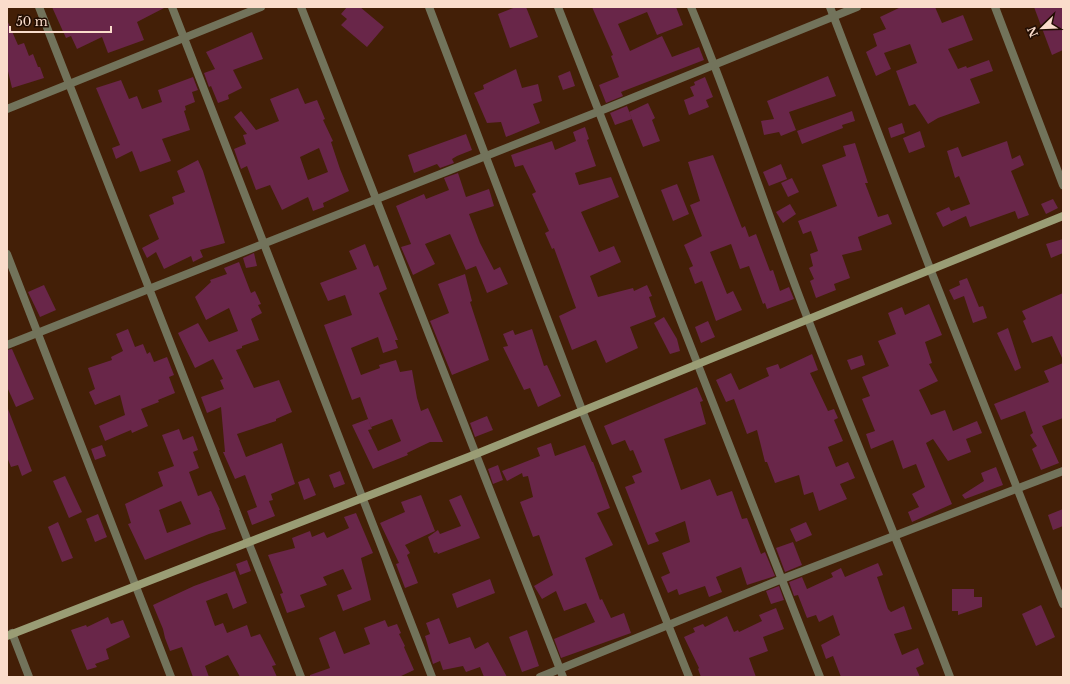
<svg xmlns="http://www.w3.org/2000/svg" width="1070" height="684" font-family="'Libre Baskerville',serif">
  <rect width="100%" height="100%" fill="#431f07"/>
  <!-- building -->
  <g fill="#692649" fill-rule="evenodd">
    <polygon points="52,7 166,7 137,22 144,40 108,53 102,37 77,49 71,36 66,38"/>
    <polygon points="347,7 360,7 384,27 367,47 341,25 347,19 341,14"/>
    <polygon points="516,7 526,7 538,37 510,48 498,14"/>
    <polygon points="592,7 676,7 683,25 657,35 647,12 618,24 630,51 662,36 672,57 699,47 704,60 621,92 623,96 606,103 599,85 619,77 611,56 613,55"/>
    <polygon points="901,7 935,7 942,23 963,15 973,40 948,49 958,69 966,66 967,68 989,60 993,71 970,79 980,103 938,118 928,124 915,104 909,106 896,71 917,63 910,44 884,53 891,69 876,76 866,52 877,46 873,34 886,29 880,17"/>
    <polygon points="1034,7 1063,7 1063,50 1052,55"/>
    <polygon points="7,20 18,45 24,43 29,56 33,54 38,67 40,67 44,78 12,88 7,67"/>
    <polygon points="252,32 263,59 233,70 242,88 228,95 229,99 218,103 211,86 209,87 204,73 215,69 206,52"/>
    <polygon points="516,69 522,88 538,84 542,101 533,104 540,123 506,137 501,122 487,123 474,93 484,89 483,85"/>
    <polygon points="570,71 575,86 563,90 558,76"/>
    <polygon points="828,76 836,96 789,112 796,130 781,136 779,132 764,135 761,121 774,119 767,101"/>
    <polygon points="193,77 198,90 192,92 195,102 185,106 186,110 184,111 190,130 162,139 171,161 140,172 132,151 116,159 112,148 120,145 96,88 121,80 129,99 137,96 142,109 162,102 158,90"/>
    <polygon points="705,77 713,97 706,100 709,107 689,115 684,100 694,96 690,87 695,85 694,82"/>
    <path d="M 298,88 L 305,104 L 317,100 L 325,119 L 323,120 L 333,141 L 331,142 L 340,169 L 349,191 L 323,203 L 324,207 L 313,211 L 308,197 L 282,210 L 270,185 L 256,190 L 247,166 L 241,169 L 234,149 L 246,144 L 243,135 L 247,134 L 234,117 L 241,111 L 256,130 L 279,121 L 270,99 ZM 319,148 L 328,172 L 308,180 L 300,157 Z"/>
    <polygon points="648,103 655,118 652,120 660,141 643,147 629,112"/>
    <polygon points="627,106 632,119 615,125 610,113"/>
    <polygon points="852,111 855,121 842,125 843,128 802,144 797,131"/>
    <polygon points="902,123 905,133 891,138 888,128"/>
    <polygon points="585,127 589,139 587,140 596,166 575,173 579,185 611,177 619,197 581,212 599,252 614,246 621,262 590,276 598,297 633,288 634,291 647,285 652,296 649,297 656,317 630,327 638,348 606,363 596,340 572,350 559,316 576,308 554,248 552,249 545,233 549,231 532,194 536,192 523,165 515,167 511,155 552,141 555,150 576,141 573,132"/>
    <polygon points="920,131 925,147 909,153 903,138"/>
    <polygon points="466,134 472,150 457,156 452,159 454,163 440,168 437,164 414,173 408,155"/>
    <polygon points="1007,141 1012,159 1020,155 1024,165 1011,171 1029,215 1018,219 1015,211 970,227 966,216 943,227 936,213 949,207 951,211 970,204 959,176 955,178 947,151 958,147 962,157"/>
    <polygon points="855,143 868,183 865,183 878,217 888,214 892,224 858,237 862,250 842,255 850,278 834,284 836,290 816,298 810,281 814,279 809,268 813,266 810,254 818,251 811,231 803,234 798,221 837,206 822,165 846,156 843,146"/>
    <polygon points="713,155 742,228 745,226 749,237 756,234 770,271 773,270 780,291 789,287 794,299 767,309 765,303 763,304 749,266 740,269 731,244 710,252 727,294 733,291 742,310 716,321 702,281 695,284 689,268 693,266 684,245 702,236 690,205 700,201 688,162"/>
    <polygon points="198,160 203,171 225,243 200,250 203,257 193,262 191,256 164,269 156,252 147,258 142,248 159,239 149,215 174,204 172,197 185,192 177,171"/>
    <polygon points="781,164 787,179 769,186 763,172"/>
    <polygon points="458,173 466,197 489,189 494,206 469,214 480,243 494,270 500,267 508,284 487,293 476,266 466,270 450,234 425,244 435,264 413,275 401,247 411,244 396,206 424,194 426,199 449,190 444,178"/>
    <polygon points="792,178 799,192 788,197 781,183"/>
    <polygon points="677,184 689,214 673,221 661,190"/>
    <polygon points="1053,199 1058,208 1046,214 1041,204"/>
    <polygon points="790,204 796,214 783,223 776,212"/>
    <polygon points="1063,239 1063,253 1051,258 1046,244"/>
    <polygon points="365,244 374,267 378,265 387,289 379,293 398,340 395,340 398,348 383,353 378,337 351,348 361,375 380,368 379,365 396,360 400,372 412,370 417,398 421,411 428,408 443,442 430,442 407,453 408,455 373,469 352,425 368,419 372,429 368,430 378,451 401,441 392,419 371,427 360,397 352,400 324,325 352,315 345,295 328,301 320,283 357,269 349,251"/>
    <polygon points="254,253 257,266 246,268 243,258"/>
    <polygon points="239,262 251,293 255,291 261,304 258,305 262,313 251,319 259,340 242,346 242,348 236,350 254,388 279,380 292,412 276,419 276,421 237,434 246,457 282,443 295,484 271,494 273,500 269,501 275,516 252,525 247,511 257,507 245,475 235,479 223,452 225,452 221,407 207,413 201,397 224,389 220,380 223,379 213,359 195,368 178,333 198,323 209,342 238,331 229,308 206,320 195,297 211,282 210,280 227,274 224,268"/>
    <polygon points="465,274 472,301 470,302 489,360 452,375 430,321 449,313 438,284"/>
    <polygon points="967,278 979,307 983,306 987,318 973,323 964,296 954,300 949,290 960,285 959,281"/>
    <polygon points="44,285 56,310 40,317 28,292"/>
    <polygon points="1063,293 1063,360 1052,336 1032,343 1023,321 1026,319 1022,311"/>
    <polygon points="929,304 942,335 925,342 932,363 929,364 938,381 919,390 931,415 945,410 953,431 977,421 982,433 966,439 971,452 948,461 933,439 926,443 952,504 912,522 908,512 919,507 912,494 925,487 916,464 903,469 893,440 871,449 866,434 875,431 862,399 870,396 862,377 889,366 878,341 896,334 888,313 902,307 905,315"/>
    <polygon points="664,317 677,339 680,351 670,354 654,323"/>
    <polygon points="708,321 715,337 701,343 695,327"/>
    <polygon points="1008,328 1021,368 1015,371 997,333"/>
    <polygon points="128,329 135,347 143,344 147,354 150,352 154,362 167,357 174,375 169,377 175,393 158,400 159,402 141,409 148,426 132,433 131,430 105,441 99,426 125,415 120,395 95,405 89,392 95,389 88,368 112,360 111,357 123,351 116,334"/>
    <polygon points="532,329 544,366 547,365 561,396 538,407 530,388 524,390 503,347 508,346 503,334 513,330 515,335"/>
    <polygon points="12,349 34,399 16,407 7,387 7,350"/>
    <polygon points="812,354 818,370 810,373 828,411 834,409 838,418 834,420 843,441 828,447 836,467 848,462 855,478 840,484 847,499 819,511 813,492 804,495 799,475 775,483 767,462 765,462 757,430 747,434 734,399 726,402 716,380 731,373 739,390 769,376 766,368 778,364 780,369"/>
    <polygon points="862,355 865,365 851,370 847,360"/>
    <polygon points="1063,363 1063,418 1042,426 1059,463 1041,470 1032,449 1037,446 1030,435 1033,433 1025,411 1001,420 994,404 1049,382 1044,371"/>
    <polygon points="697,387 703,401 700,402 706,424 664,439 681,490 710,479 717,496 732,491 742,519 747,518 761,554 765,552 775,576 747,585 741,567 716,577 722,592 709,597 705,586 679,595 677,589 668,593 661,577 670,573 662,553 690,542 685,521 655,533 659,541 648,545 625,487 635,483 632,476 642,472 633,450 630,451 625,440 612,445 604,426"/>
    <polygon points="8,409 32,471 22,476 18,465 11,467 7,457"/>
    <polygon points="487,416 493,430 475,437 470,423"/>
    <path d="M 179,429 L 183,440 L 193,436 L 198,450 L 193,452 L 199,468 L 189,472 L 198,496 L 211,491 L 220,510 L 219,510 L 226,529 L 209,534 L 145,560 L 128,524 L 131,523 L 125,504 L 163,486 L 158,472 L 174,466 L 162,435 ZM 181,501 L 191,524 L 167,533 L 159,510 Z"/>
    <polygon points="551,443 555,456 585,445 592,462 593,462 610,508 597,513 613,545 585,558 600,600 602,599 611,618 624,613 631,633 561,658 554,639 595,622 586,603 564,611 556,591 542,599 534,586 553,575 539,535 533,537 520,502 533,497 528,476 523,477 522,473 507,481 502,471 540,456 537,448"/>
    <polygon points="102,445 106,456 95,460 91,449"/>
    <polygon points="498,465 503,480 493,484 488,469"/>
    <polygon points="996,467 1003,485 965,499 962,495 984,481 981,473"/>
    <polygon points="340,471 345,484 334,488 329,475"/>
    <polygon points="65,476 82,512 69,518 53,481"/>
    <polygon points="309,478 316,495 304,500 298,482"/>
    <polygon points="421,495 435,531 405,545 410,553 407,555 418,583 405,588 396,564 399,563 380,523 405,512 401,502"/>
    <polygon points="461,495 480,538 438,554 437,552 434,553 428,537 438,530 440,534 461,526 449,500"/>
    <polygon points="1063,509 1063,526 1053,530 1048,515"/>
    <polygon points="356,513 373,553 361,558 371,600 343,611 337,595 352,589 343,569 323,577 327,585 300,595 305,607 287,613 280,594 283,593 268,555 295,548 292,538 310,531 312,537 324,532 327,538 349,528 344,517"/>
    <polygon points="98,514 107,537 95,542 86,519"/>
    <polygon points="58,522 73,558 62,562 48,527"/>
    <polygon points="806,522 812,535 796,542 790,529"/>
    <polygon points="793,542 802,565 785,572 776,548"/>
    <polygon points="247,560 251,571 240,575 236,564"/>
    <polygon points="878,563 883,575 877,577 888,609 891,612 904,606 912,629 894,634 902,655 918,648 924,664 916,668 920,677 841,677 833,656 826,659 821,645 840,635 833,615 819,622 816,615 807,618 798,595 794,596 789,582 802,577 807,589 833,577 831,573 841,568 845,577"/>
    <polygon points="235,571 247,603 233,609 227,593 206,601 215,626 223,623 227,633 247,625 251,637 260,634 276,665 272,666 277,677 240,677 228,655 205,666 209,677 193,677 182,647 170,651 165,638 163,629 153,605 194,586"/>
    <polygon points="490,579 495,593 457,608 452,594"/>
    <polygon points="779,586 784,600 771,604 766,591"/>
    <polygon points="952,589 974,589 974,597 982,597 982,607 958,615 958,611 952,611"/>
    <polygon points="1041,605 1055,637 1036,646 1022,614"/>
    <polygon points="776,608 784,629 763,637 768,651 749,658 756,677 701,677 698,669 699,668 684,637 695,632 693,628 703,624 705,627 727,616 734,632 738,630 739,632 762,621 759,615"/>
    <polygon points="108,617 111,624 123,620 130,637 106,649 109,659 95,664 97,667 87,670 71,630 86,625 87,627"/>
    <polygon points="439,618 449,644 470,637 475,649 488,642 507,677 484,677 480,667 466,672 463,666 443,670 440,661 433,664 425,636 430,634 426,623"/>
    <polygon points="385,620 388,627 397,624 401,633 399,634 405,646 404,647 414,670 399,677 310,677 310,675 330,668 319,638 335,631 344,654 370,644 364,628"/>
    <polygon points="527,630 539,666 522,672 509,637"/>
  </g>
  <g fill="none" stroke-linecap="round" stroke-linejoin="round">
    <!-- street -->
    <g stroke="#72735b" stroke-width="8">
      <polyline points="39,7 301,677"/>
      <polyline points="172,7 432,677"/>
      <polyline points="301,7 563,677"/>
      <polyline points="429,7 582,410 689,677"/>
      <polyline points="558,7 820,677"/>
      <path d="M 691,7 C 734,110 768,217 809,322 C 855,440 905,558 950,677"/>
      <polyline points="830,7 931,271 1063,604"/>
      <polyline points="995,7 1063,185"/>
      <polyline points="7,109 261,7"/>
      <polyline points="7,254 171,677"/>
      <polyline points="7,345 600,111 857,7"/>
      <polyline points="12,633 29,677"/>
      <polyline points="540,677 782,579 1063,471"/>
    </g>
    <!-- secondary -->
    <polyline stroke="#9a9d75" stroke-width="8" points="7,636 476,454 1063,216"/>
  </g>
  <!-- border -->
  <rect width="1070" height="684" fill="none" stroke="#fadccb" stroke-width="16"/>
  <!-- north arrow -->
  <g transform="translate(1042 28) rotate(247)" stroke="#210d02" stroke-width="3" paint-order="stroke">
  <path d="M0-3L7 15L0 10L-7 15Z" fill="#fadccb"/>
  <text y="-6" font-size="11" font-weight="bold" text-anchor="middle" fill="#fadccb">N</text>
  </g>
  <!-- scale -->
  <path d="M10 26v6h101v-6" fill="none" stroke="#fadccb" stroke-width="2"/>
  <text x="16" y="26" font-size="12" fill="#fadccb" stroke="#210d02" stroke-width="3" paint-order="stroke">50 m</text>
</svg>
